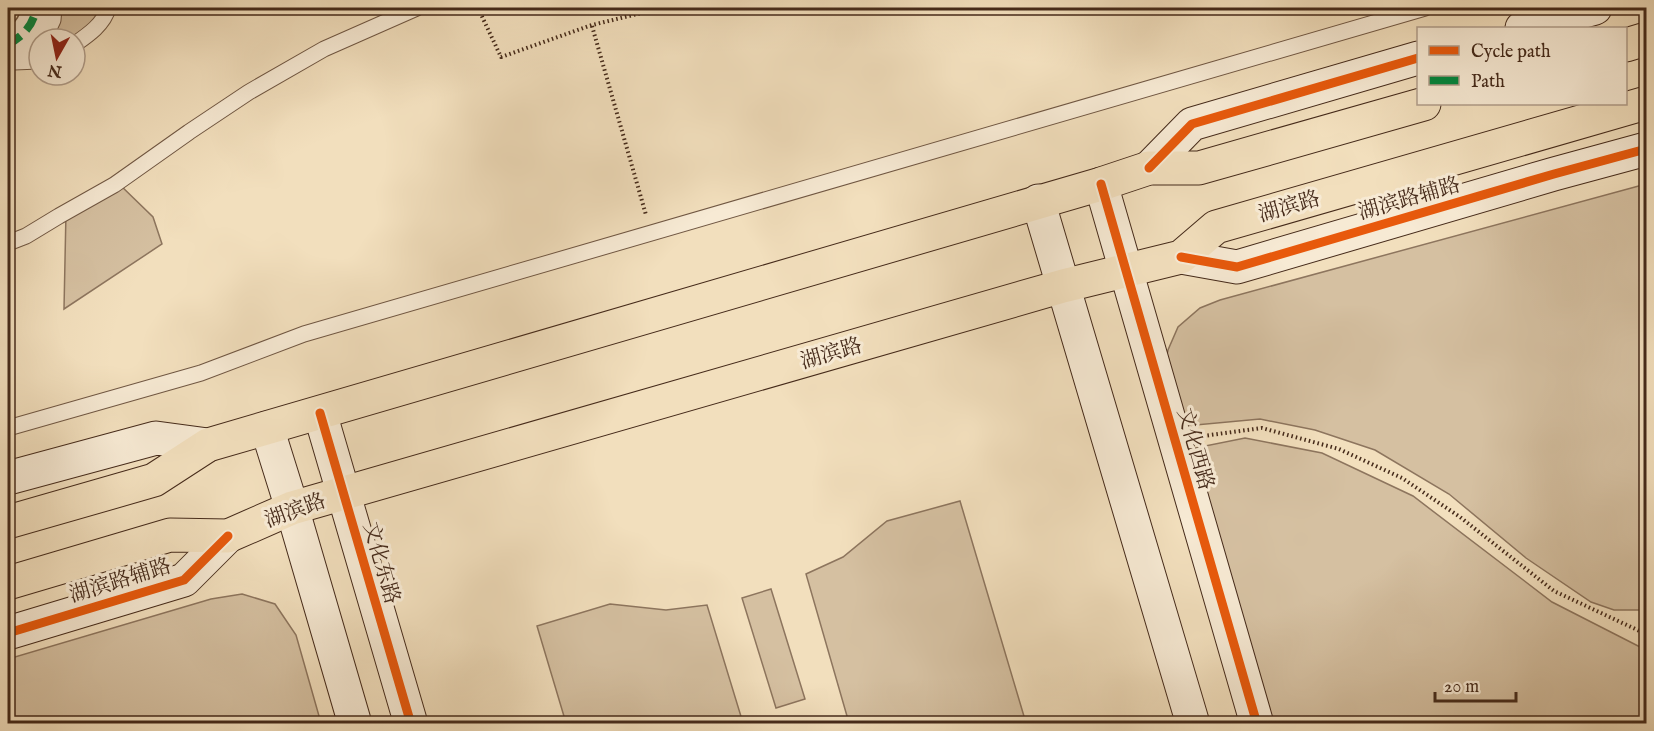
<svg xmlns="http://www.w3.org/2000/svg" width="1654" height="731" font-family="'IM FELL English','Noto Serif SC',serif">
  <rect width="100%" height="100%" fill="#f2dfbd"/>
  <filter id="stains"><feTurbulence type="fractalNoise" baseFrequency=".00333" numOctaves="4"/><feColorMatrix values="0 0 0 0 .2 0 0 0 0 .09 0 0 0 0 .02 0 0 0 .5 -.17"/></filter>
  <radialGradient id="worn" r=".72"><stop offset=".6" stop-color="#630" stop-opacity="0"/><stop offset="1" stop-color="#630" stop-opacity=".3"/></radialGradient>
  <!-- green -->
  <g fill="#d5c0a1" stroke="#8d755e" stroke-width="1.5">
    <polygon points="54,8 108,8 75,39 44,39"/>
    <polygon points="118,183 153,217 162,244 64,309 66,212"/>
    <polygon points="1646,184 1646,610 1614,610 1591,602 1526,558 1449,494 1375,450 1315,430 1260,419 1185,426 1165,364 1168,350 1178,327 1200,308 1220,300"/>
    <polygon points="1245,438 1322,453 1413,496 1552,602 1646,650 1646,723 1270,723 1190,449"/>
    <polygon points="960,501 1026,723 849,723 806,574 843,557 887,521"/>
    <polygon points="771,589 805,699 776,708 742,598"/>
    <polygon points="242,594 275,604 296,635 321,723 8,723 8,659 211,599"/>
    <polygon points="610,604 666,610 707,605 743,723 566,723 537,626"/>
  </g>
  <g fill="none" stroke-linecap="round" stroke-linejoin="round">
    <!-- lane casing -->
    <g stroke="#705743" stroke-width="17">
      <g id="lane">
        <polyline points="44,39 53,20 54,8"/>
        <polyline points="39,44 14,62 39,61"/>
        <path d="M 75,44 C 88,35 104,24 108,8"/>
        <polyline points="8,243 26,236 59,216 114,185 189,132 249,92 324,49 417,8"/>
        <polyline points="8,428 201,373 304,334 1425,8"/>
      </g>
    </g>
    <!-- street casing -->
    <g stroke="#705743" stroke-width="31">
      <path id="street" d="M 8,44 C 23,37 34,24 36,8"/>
    </g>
    <!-- secondary casing -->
    <g stroke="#452a1a" stroke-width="35">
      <g id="secondary">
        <polyline points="1522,28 1595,8"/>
        <polyline points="1149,168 1192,124 1418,58"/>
        <polyline points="1101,184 1257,724"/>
        <polyline points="1038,201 1193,724"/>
        <polyline points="1181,257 1237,267 1554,174 1646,149"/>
        <polyline points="320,413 411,724"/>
        <polyline points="267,428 292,508 355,724"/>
        <polyline points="8,478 156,438 208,445"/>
        <polyline points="8,633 184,580 228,536"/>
      </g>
    </g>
    <!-- primary casing -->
    <g stroke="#452a1a" stroke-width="35">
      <g id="primary">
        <polyline points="1626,45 1646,39"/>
        <polyline points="8,522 154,480 208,445 1101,184 1149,168 1199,168 1424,104"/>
        <polyline points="8,583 170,535 228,536 292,508 1063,286 1181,257 1216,227 1646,103"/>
      </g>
    </g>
    <!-- path -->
    <g stroke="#452a1a" stroke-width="4" stroke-dasharray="1.5 3" stroke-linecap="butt">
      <polyline points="478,8 501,57 592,25 662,8"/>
      <polyline points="592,26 646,215"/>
      <polyline points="1203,436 1262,428 1339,449 1402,478 1460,517 1554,591 1646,634"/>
    </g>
    <!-- lane -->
    <use href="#lane" stroke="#f7ead4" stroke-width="15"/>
    <!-- street -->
    <use href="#street" stroke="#f7ead4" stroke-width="28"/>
    <!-- secondary -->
    <use href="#secondary" stroke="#f7ead4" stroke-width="33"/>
    <!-- primary -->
    <use href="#primary" stroke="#f2dfbd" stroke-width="33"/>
    <!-- quiet -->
    <path stroke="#00873e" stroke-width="8" stroke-dasharray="15 8" stroke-linecap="butt" d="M 8,44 C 23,37 34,24 36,8"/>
    <!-- cycleway casing -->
    <g stroke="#f7ead4" stroke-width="13">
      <g id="cycleway">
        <polyline points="1149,168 1192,124 1418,58"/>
        <polyline points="1101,184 1257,724"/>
        <polyline points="1181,257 1237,267 1554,174 1646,149"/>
        <polyline points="320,413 411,724"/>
        <polyline points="8,633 184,580 228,536"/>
      </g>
    </g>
    <!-- cycleway -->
    <use href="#cycleway" stroke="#e8590c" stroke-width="9"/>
  </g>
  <g text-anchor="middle" stroke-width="6" stroke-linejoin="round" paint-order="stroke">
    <!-- street labels -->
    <g font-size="21" fill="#452a1a" stroke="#f7ead4">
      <text transform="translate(1409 198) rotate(-16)" y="7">湖滨路辅路</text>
      <text transform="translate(1289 206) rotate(-16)" y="7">湖滨路</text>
      <text transform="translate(831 353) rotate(-16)" y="7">湖滨路</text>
      <text transform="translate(1196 449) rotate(74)" y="7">文化西路</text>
      <text transform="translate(295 510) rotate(-20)" y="7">湖滨路</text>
      <text transform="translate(382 563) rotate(74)" y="7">文化东路</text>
      <text transform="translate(120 580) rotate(-17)" y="7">湖滨路辅路</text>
    </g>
  </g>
  <!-- margin -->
  <rect width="1654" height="731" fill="none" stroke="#f2dfbd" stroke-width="30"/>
  <rect x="9" y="9" width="1636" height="713" fill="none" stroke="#452a1a" stroke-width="3"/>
  <rect x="15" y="15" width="1624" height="701" fill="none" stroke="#452a1a" stroke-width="1.5"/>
  <!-- legend -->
  <rect x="1417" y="27" width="210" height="78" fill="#f7ead4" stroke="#b09d8a" stroke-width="1.5"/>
  <rect x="1429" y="46" width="30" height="9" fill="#e8590c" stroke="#b09d8a" stroke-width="1.5"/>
  <text x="1471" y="57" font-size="18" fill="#452a1a">Cycle path</text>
  <rect x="1429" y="76" width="30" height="9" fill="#00873e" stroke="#b09d8a" stroke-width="1.5"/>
  <text x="1471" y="87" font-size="18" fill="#452a1a">Path</text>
  <!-- north arrow -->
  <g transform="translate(57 57) rotate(189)"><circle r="28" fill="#f7ead4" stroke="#b09d8a" stroke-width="1.5"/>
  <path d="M0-4.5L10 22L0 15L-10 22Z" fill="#8f2418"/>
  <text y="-9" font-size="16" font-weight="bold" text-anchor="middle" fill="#452a1a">N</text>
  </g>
  <!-- scale -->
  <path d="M1435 692v9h81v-9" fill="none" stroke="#452a1a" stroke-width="3"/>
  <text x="1444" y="692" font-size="18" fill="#452a1a" stroke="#f7ead4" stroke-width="4.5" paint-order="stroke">20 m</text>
  <rect width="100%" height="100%" filter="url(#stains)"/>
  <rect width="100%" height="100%" fill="url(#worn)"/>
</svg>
